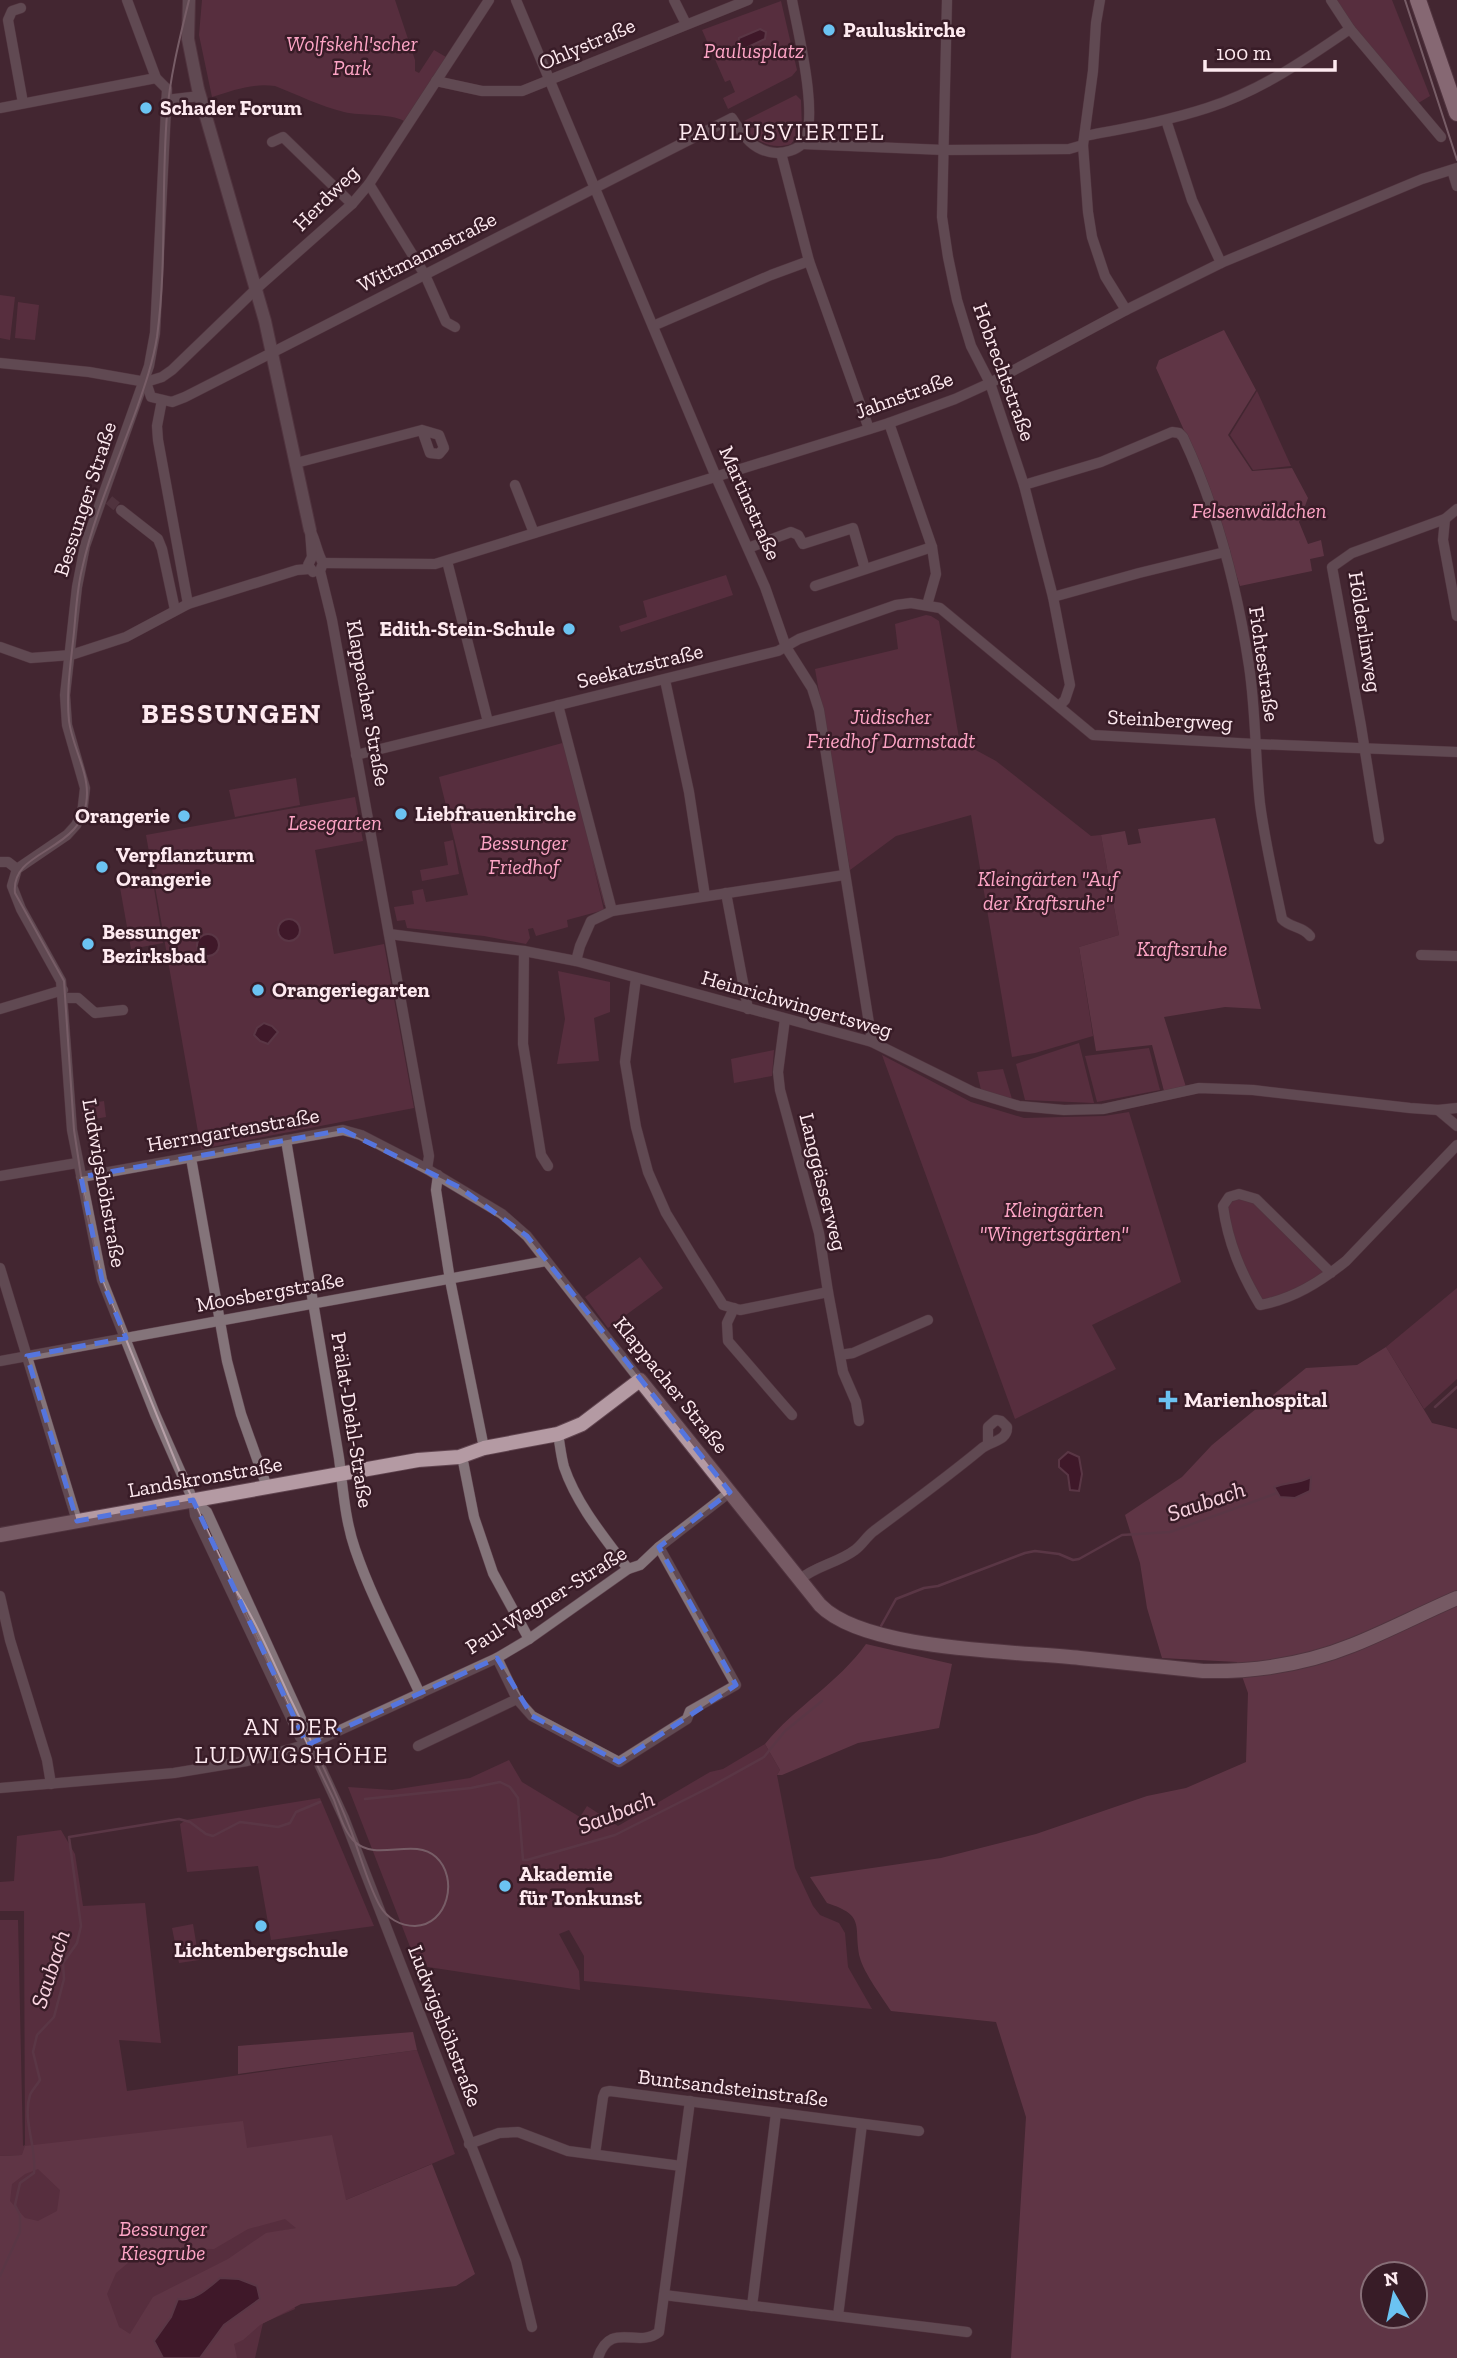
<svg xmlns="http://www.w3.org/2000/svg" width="1457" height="2358" font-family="'Zilla Slab',serif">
  <rect width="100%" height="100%" fill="#432631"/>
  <!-- green -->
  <g fill="#6f384e">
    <path d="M 202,0 L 395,0 L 415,60 L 415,71 L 419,73 L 434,50 L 446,57 L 404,121 C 390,113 361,116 344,112 C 320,106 298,95 275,86 C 252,83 234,90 212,97 L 199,35 Z"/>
    <polygon points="1337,0 1392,0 1430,96 1415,105 1353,27"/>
    <polygon points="781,1 797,70 792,76 728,109 723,98 735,92 730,80 725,82 702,30"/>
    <path d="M 796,95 L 801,100 L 802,129 L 791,144 C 771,150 758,142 745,129 L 744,121 Z"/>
    <polygon points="0,295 15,297 10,340 0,338"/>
    <polygon points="18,302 39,305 35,340 15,338"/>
    <polygon points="1257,391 1291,466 1253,470 1230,435"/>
    <polygon points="726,575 733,595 621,632 619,626 647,617 643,601"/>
    <polygon points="926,615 931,616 939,621 961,750 972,748 996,761 1091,836 1101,835 1119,935 1079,947 1093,1036 1035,1053 1012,1057 971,815 896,836 850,870 815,669 898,649 895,624"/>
    <polygon points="566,742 608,905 604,905 592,860 604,910 567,920 568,927 536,936 533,928 528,929 530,938 526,944 484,936 407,928 405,920 397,921 394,907 414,904 412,891 423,889 426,902 468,895 439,777"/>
    <polygon points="296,778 300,805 235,817 229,790"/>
    <polygon points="355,797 363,841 315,850 334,954 384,944 414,1108 201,1149 146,835"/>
    <polygon points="453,840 459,874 422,881 420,870 448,865 444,842"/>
    <polygon points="152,876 163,943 131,949 119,882"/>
    <polygon points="558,971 610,982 610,1012 594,1018 599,1061 557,1064 565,1019"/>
    <polygon points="1079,1043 1094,1103 1025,1100 1016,1064"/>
    <polygon points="1149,1048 1160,1090 1097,1102 1085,1056"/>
    <polygon points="774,1050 772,1076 734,1083 731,1059"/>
    <polygon points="882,1055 971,1102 1024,1118 1104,1116 1129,1112 1181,1282 1092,1325 1116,1369 1015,1419"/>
    <polygon points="1003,1069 1012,1099 981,1090 977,1072"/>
    <polygon points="104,1101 106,1117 83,1121 81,1105"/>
    <polygon points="1238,1197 1254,1201 1326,1273 1298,1289 1261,1301 1239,1259 1226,1207"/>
    <polygon points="640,1257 663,1288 608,1328 585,1297"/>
    <polygon points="1457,1288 1457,1379 1424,1409 1386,1347"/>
    <polygon points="765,1744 780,1770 777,1775 795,1868 813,1906 820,1915 839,1923 845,1933 848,1967 872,2009 584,1981 584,1956 569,1930 559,1934 579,1971 580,1990 428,1967 414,1957 348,1787 392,1790 470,1778 509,1760 522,1782 580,1817 587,1806 618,1826 710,1772 723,1769"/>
    <polygon points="320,1798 374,1926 271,1940 258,1866 187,1872 180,1824 186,1820"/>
    <polygon points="61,1830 75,1854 83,1906 145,1903 161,2043 119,2040 127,2091 417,2050 455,2154 346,2200 279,2220 285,2218 297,2228 281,2231 295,2309 263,2323 255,2358 0,2358 0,2162 22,2155 0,2156 0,1920 18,1920 23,2146 25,2145 24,1911 0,1911 0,1882 14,1881 17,1836"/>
    <polygon points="193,1924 199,1960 179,1963 172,1928"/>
  </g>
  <!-- forest -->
  <g fill="#81485e" fill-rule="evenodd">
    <polygon points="1224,330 1256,390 1228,435 1252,471 1292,468 1308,498 1299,522 1308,544 1321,540 1324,556 1310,559 1312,571 1240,586 1192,448 1156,368 1159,360"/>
    <polygon points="1215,818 1261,1009 1225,1007 1164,1017 1186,1087 1164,1091 1152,1045 1096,1051 1079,947 1119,935 1101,835 1125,831 1128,845 1141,843 1138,829"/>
    <path d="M 1386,1347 L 1432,1423 L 1457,1429 L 1457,2358 L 1011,2358 L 1026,2117 L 996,2022 L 891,2011 C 882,1997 864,1973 860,1958 C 853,1926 867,1916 827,1903 L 810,1877 L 941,1858 L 1036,1834 L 1147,1796 L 1186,1788 L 1246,1762 L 1248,1693 L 1237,1662 L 1162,1658 L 1147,1608 L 1140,1563 L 1125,1515 L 1182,1477 L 1212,1445 L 1306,1368 L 1357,1365 ZM 1373,2274 L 1415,2274 L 1415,2316 L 1373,2316 Z"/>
    <path d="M 866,1644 L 952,1664 L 939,1728 L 858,1743 L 782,1775 L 777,1775 L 780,1770 L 765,1744 C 795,1707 838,1683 866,1644 Z"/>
    <polygon points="413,2032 417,2050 238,2074 238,2046"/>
    <path d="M 243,2121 L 247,2148 L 332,2135 L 346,2200 L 432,2164 L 475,2274 L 456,2286 L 301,2304 L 260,2325 L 243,2340 L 234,2344 L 237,2358 L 200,2358 L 224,2325 L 259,2299 L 221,2278 C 208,2288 194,2302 178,2299 L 171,2317 L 155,2341 L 163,2358 L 0,2358 L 0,2156 L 22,2155 L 25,2146 ZM 38,2169 L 60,2190 L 57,2211 L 38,2221 L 25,2218 L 10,2201 L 12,2184 L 25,2174 ZM 285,2219 L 296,2228 L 266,2233 L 228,2259 L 153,2297 L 130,2334 L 119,2327 L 107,2294 L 116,2273 L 135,2257 L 163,2248 L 214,2249 L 248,2229 Z"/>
  </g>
  <!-- water -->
  <g fill="#3a0720" stroke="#754b5e" stroke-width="2">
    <polygon points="760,29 766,32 765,39 744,49 738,46 739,38"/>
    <circle cx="289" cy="930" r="11"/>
    <circle cx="208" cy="945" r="11"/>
    <polygon points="264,1023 272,1026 278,1032 268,1044 260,1041 254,1035 257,1028"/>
    <polygon points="1068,1452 1079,1457 1082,1474 1079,1491 1070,1490 1068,1475 1059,1467 1059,1460"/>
    <path d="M 1311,1477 L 1310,1491 L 1295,1498 L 1280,1497 L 1274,1487 C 1289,1481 1295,1485 1311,1477 Z"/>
    <path d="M 220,2278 L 239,2279 L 257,2286 L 260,2299 L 224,2325 L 200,2358 L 163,2358 L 154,2341 L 171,2317 L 178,2299 C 194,2302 208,2288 220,2278 Z"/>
  </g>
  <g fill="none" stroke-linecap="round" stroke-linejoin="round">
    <!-- stream -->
    <g stroke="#754b5e" stroke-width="2.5">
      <polyline points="1435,1407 1457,1387"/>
      <polyline points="881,1626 896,1599 924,1588 938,1586 1025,1553 1035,1551 1059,1554 1073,1560 1079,1559 1122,1535 1170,1532 1277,1493"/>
      <polyline points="365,1799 471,1788 500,1782 510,1787 518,1798 523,1860 527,1860 615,1835 712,1786 764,1757 785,1731 822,1701"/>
      <path d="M 0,2276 L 20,2232 L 20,2215 L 15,2205 L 20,2183 L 34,2173 C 37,2147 22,2120 30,2095 C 32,2090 37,2085 40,2080 L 33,2052 L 37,2035 L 54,2017 L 64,1979 L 63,1963 L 77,1943 L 81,1926 L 69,1837 L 179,1819 L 190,1822 L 206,1834 L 213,1836 L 240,1822 L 278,1827 L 290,1823 L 296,1812 L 320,1802"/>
    </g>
    <!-- minor-tunnel -->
    <polyline stroke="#5f434e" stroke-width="10" stroke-dasharray="10 5" stroke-linecap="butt" points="109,500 121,510"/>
    <!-- minor casing -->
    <g stroke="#614550" stroke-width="11">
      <g id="minor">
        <polyline points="127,0 156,78 167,89 155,333 149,366 85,546 77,587 65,695 67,725 85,788 82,814 76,825 67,835 17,869 12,886 21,909 61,981 72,1130 102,1280 155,1414 193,1500 195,1515 300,1737 307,1745"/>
        <polyline points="516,0 716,477 765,587 786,647 812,688 819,710 872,1042"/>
        <polyline points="674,0 686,24"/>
        <polyline points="947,0 942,217 948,257 957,300 971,346 990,383 1024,485 1053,597 1070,685 1065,700 1059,706"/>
        <polyline points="1100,0 1096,23 1093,71 1083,145 1088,212 1092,237 1105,276 1126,310"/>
        <polyline points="1331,0 1350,29 1441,137"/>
        <polyline points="21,8 12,11 8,20 23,103"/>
        <polyline points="436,81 482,91 522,91 748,0"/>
        <polyline points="166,100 200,96"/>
        <polyline points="0,108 156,78"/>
        <polyline points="1166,120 1192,200 1221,263"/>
        <path d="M 1085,136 C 1126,128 1167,121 1207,108 C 1260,91 1305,60 1350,29"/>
        <polyline points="272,142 283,137 352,204"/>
        <polyline points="802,144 944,150 1069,149 1083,145"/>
        <polyline points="781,153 809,261 869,429"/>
        <polyline points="1452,170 1457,186"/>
        <polyline points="369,184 425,275 446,322 455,327"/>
        <polyline points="653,326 771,275 809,261"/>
        <polyline points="0,363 89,372 146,382"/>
        <path d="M 146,382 L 151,397 L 172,402 L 185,397 L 732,118 C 743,136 754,152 777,153 C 785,153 796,150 802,144 C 821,123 797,28 792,0"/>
        <polyline points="146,382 162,377 172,370 256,289 352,204 369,184 489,0"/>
        <polyline points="162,400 157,426 158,440 188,604"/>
        <polyline points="889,423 932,547 936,574 927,605"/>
        <polyline points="296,463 422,430 439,435 444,448 439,454 430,453 422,430"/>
        <polyline points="515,485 534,533"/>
        <path d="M 1024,485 L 1101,462 L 1172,432 L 1179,433 L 1183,437 C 1217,509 1237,587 1249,666 C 1256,712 1255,758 1260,804 C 1265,842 1274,881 1282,919 C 1290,928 1303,926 1310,936"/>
        <polyline points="121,510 158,539 162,549 175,610"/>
        <polyline points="1445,519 1443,540 1457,616"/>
        <path d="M 310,530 C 316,541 317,553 323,563 L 320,571 L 332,620 L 429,1156 L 427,1169"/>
        <polyline points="310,531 312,557 308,565 313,572"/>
        <polyline points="748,548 791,532 798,535 803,544 853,528 865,569"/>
        <polyline points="447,561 488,722"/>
        <polyline points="323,563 435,564 889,423 955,399 990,383 1126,310 1221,263 1422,179 1457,168"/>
        <polyline points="815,586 932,547"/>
        <polyline points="1053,597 1139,573 1225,552"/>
        <polyline points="0,647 31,658 71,655 126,637 188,604 297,570 309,569"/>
        <polyline points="665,680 689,792 705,896"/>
        <polyline points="558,705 612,911"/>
        <polyline points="356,755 778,651 799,639 896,605 911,603 940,608 1093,735 1255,744 1457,752"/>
        <polyline points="1379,839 1361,726 1332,567 1352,553 1445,519 1457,509"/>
        <polyline points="0,862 8,862 17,869"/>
        <polyline points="726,893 748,1009"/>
        <polyline points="389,934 524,951 576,961 872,1042 973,1092 1019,1106 1064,1110 1103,1109 1199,1088 1253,1090 1410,1108 1438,1110 1457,1108"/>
        <polyline points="524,951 523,1044 541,1155 548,1166"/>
        <polyline points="1421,955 1457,956"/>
        <polyline points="576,961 580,946 591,921 612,911 844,875"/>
        <polyline points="636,978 625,1062 636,1127 648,1172 666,1213 694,1259 723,1305 740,1310 828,1292"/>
        <polyline points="64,998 78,998 95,1013 123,1010"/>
        <polyline points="0,1009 63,990"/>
        <polyline points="785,1019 778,1072 780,1090 819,1233 828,1292 843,1372 856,1402 859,1421"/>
        <polyline points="1438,1110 1457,1126"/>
        <path d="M 286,1140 L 339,1458 C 343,1488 345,1520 355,1549 C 372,1599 398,1646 420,1694"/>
        <polyline points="191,1158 227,1361 241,1414 267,1487"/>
        <polyline points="438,1175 436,1190 450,1280 484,1448"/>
        <polyline points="0,1176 77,1163"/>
        <polyline points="81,1177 343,1130 361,1135 427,1169 502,1214 527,1236 640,1380"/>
        <polyline points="0,1268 77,1521"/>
        <path d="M 1331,1273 L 1256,1199 L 1239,1194 L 1229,1197 L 1223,1206 C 1228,1243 1241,1273 1260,1305 C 1293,1299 1320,1282 1346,1261 L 1457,1145"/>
        <polyline points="734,1308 727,1323 728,1341 792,1415"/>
        <polyline points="840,1355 853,1353 928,1320"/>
        <polyline points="0,1361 546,1261"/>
        <path d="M 558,1434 C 560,1445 561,1456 564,1467 C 577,1505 604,1537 628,1569"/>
        <polyline points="462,1456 474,1517 493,1573 529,1639"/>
        <polyline points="193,1500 207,1512 312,1743"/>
        <path d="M 799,1580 C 815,1566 838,1563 855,1550 C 862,1545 867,1536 874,1531 C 910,1504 946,1478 981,1449 C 990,1441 1008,1441 1007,1427 L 1001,1421 L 996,1420 L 988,1427 L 988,1443"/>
        <polyline points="0,1596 10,1640 47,1760 51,1784"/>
        <polyline points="497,1658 517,1699 532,1716 619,1762 687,1719 690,1711 736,1685 659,1547"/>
        <polyline points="310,1744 344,1818 516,2261 532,2327"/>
        <polyline points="418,1746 517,1699"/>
        <polyline points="0,1788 174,1773 247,1761 312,1743 497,1658 529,1639 628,1569 640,1565 659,1547 730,1492"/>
        <polyline points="469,2144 499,2133 518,2132 568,2151 681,2166"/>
        <polyline points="595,2154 603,2097 605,2092 610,2091 919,2131"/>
        <polyline points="664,2295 967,2332"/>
        <polyline points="752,2306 776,2113"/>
        <polyline points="838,2316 862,2124"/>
        <path d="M 598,2358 C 610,2320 638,2349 659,2332 L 690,2101"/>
      </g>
    </g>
    <!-- tertiary casing -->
    <g stroke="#614550" stroke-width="14">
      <polyline id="tertiary" points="189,0 188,39 198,89 265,321 310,530"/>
    </g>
    <!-- secondary casing -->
    <g stroke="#614550" stroke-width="16">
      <path id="secondary" d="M 0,1535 L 418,1460 L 459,1457 L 484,1448 L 558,1434 L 582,1424 L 640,1380 L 820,1605 C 865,1651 1015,1651 1080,1658 C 1121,1662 1162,1667 1203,1671 C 1253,1672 1306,1664 1353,1645 C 1388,1631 1422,1613 1457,1598"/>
    </g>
    <!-- primary casing -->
    <g stroke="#614550" stroke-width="18">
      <polyline id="primary" points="1418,0 1457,113"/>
    </g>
    <!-- minor -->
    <use href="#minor" stroke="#84747a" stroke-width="10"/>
    <!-- tertiary -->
    <use href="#tertiary" stroke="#84747a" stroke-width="12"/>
    <!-- secondary -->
    <use href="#secondary" stroke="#b49aa3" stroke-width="14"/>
    <!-- primary -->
    <use href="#primary" stroke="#d8b8c3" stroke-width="16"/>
    <!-- tram -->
    <g stroke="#b7a0a8" stroke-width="2">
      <path d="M 189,0 C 180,37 170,76 167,114 C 161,188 167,263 157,337 C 153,362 145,385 137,408 C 118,461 94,514 82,569 C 77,589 76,611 74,632 C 71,662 66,691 69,721 C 72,745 87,769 87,793 C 87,854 10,847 15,893 L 64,981 L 74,1130 L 87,1215 L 102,1280 L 179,1470 L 234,1587 L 241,1607 L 334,1800 C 339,1813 344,1832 355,1842 C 377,1862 414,1837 436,1857 C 459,1878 448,1925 415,1926 C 400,1926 387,1918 380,1906 C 366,1881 360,1852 349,1826 C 332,1782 310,1739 289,1696 C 272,1659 256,1621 234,1587"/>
      <polyline points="1405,0 1457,160"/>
    </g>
  </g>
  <!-- marked area -->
  <path d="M0 0H1457V2358H0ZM 343,1130 L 459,1187 L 527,1236 L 730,1492 L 659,1547 L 736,1685 L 619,1762 L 532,1716 L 497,1658 L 307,1745 L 193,1500 L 77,1521 L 27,1356 L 126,1338 L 102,1280 L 81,1177 Z" fill="#432631" fill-opacity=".55" fill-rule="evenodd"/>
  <path fill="none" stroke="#5575de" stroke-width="5" stroke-dasharray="14 9" stroke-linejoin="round" d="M 343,1130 L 459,1187 L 527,1236 L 730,1492 L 659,1547 L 736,1685 L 619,1762 L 532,1716 L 497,1658 L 307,1745 L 193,1500 L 77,1521 L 27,1356 L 126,1338 L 102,1280 L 81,1177 Z"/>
  <!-- markers -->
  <g fill="#6bc3f2" stroke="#381c27" stroke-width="2.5">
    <circle cx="829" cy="30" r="7"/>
    <circle cx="146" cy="108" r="7"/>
    <circle cx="569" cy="629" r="7"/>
    <circle cx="401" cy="814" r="7"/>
    <circle cx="184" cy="816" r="7"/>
    <circle cx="102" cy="867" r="7"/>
    <circle cx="88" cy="944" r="7"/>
    <circle cx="258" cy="990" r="7"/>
    <path d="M1164.5 1389.5h7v7h7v7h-7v7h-7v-7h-7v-7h7z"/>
    <circle cx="505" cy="1886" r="7"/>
    <circle cx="261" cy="1926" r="7"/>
  </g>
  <g text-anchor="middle" stroke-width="5" stroke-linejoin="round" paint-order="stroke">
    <!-- poi labels -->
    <g font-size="21" font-weight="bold" fill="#feeaf0" stroke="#381c27" text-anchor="start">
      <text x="843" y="37">Pauluskirche</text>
      <text x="160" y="115">Schader Forum</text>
      <text x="555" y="636" text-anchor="end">Edith-Stein-Schule</text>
      <text x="415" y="821">Liebfrauenkirche</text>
      <text x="170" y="823" text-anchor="end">Orangerie</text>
      <text x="116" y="862">Verpflanzturm<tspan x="116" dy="24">Orangerie</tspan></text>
      <text x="102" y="939">Bessunger<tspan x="102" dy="24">Bezirksbad</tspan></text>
      <text x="272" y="997">Orangeriegarten</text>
      <text x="1184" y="1407">Marienhospital</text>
      <text x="519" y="1881">Akademie<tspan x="519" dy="24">für Tonkunst</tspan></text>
      <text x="261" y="1957" text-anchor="middle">Lichtenbergschule</text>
    </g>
    <!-- park labels -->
    <g font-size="21" font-style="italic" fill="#fea5c6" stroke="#381c27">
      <text x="352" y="51">Wolfskehl'scher<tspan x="352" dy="24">Park</tspan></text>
      <text x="754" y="58">Paulusplatz</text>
      <text x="1259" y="518">Felsenwäldchen</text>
      <text x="891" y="724">Jüdischer<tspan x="891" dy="24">Friedhof Darmstadt</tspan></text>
      <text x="335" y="830">Lesegarten</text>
      <text x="524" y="850">Bessunger<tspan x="524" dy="24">Friedhof</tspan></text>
      <text x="1048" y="886">Kleingärten "Auf<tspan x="1048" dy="24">der Kraftsruhe"</tspan></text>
      <text x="1182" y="956">Kraftsruhe</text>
      <text x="1054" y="1217">Kleingärten<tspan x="1054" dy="24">"Wingertsgärten"</tspan></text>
      <text x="163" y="2236">Bessunger<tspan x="163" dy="24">Kiesgrube</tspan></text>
    </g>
    <!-- street labels -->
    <g font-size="21" fill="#feeaf0" stroke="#381c27">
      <text transform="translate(587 44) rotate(-23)" y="7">Ohlystraße</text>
      <text transform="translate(326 198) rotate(-45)" y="7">Herdweg</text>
      <text transform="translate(427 252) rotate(-27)" y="7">Wittmannstraße</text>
      <text transform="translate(1004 372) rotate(70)" y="7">Hobrechtstraße</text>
      <text transform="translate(904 395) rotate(-20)" y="7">Jahnstraße</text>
      <text transform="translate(85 499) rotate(-72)" y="7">Bessunger Straße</text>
      <text transform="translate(750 503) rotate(66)" y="7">Martinstraße</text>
      <text transform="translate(1365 632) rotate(81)" y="7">Hölderlinweg</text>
      <text transform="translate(1264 664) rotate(82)" y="7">Fichtestraße</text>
      <text transform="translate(640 666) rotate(-14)" y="7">Seekatzstraße</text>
      <text transform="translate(368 703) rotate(80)" y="7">Klappacher Straße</text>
      <text transform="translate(1170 720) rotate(3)" y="7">Steinbergweg</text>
      <text transform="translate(797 1004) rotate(16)" y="7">Heinrichwingertsweg</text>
      <text transform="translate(233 1130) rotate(-10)" y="7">Herrngartenstraße</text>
      <text transform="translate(823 1182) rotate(76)" y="7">Langgässerweg</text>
      <text transform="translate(104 1183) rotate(80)" y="7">Ludwigshöhstraße</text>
      <text transform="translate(270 1292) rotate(-10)" y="7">Moosbergstraße</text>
      <text transform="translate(671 1385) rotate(51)" y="7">Klappacher Straße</text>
      <text transform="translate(352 1420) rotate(81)" y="7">Prälat-Diehl-Straße</text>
      <text transform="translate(205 1477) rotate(-10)" y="7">Landskronstraße</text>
      <text transform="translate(546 1600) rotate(-32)" y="7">Paul-Wagner-Straße</text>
      <text transform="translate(445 2026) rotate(69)" y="7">Ludwigshöhstraße</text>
      <text transform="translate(733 2088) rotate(7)" y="7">Buntsandsteinstraße</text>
    </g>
    <!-- water labels -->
    <g font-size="23" font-style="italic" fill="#f9d3e0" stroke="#381c27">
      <text transform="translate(1206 1501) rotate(-19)" y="8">Saubach</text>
      <text transform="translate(616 1812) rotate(-22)" y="8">Saubach</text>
      <text transform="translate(50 1969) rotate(-72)" y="8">Saubach</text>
    </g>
    <!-- quarter labels -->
    <g font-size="24" letter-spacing="2" fill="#feeaf0" stroke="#381c27">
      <text x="782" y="140">PAULUSVIERTEL</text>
      <text x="292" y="1735">AN DER<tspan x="292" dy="28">LUDWIGSHÖHE</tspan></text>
    </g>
    <!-- district labels -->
    <g font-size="28" font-weight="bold" letter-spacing="2" fill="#feeaf0" stroke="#381c27">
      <text x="232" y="723">BESSUNGEN</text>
    </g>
  </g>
  <!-- north arrow -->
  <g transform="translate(1394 2295) rotate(351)"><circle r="33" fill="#381c27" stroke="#876e77" stroke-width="2"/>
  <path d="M0-5L12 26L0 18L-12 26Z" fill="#6bc3f2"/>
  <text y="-10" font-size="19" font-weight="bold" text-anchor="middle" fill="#feeaf0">N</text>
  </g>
  <!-- scale -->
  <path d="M1205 60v10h130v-10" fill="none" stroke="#feeaf0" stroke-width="3.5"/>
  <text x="1216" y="60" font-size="21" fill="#feeaf0" stroke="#381c27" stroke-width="5" paint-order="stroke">100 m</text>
</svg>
